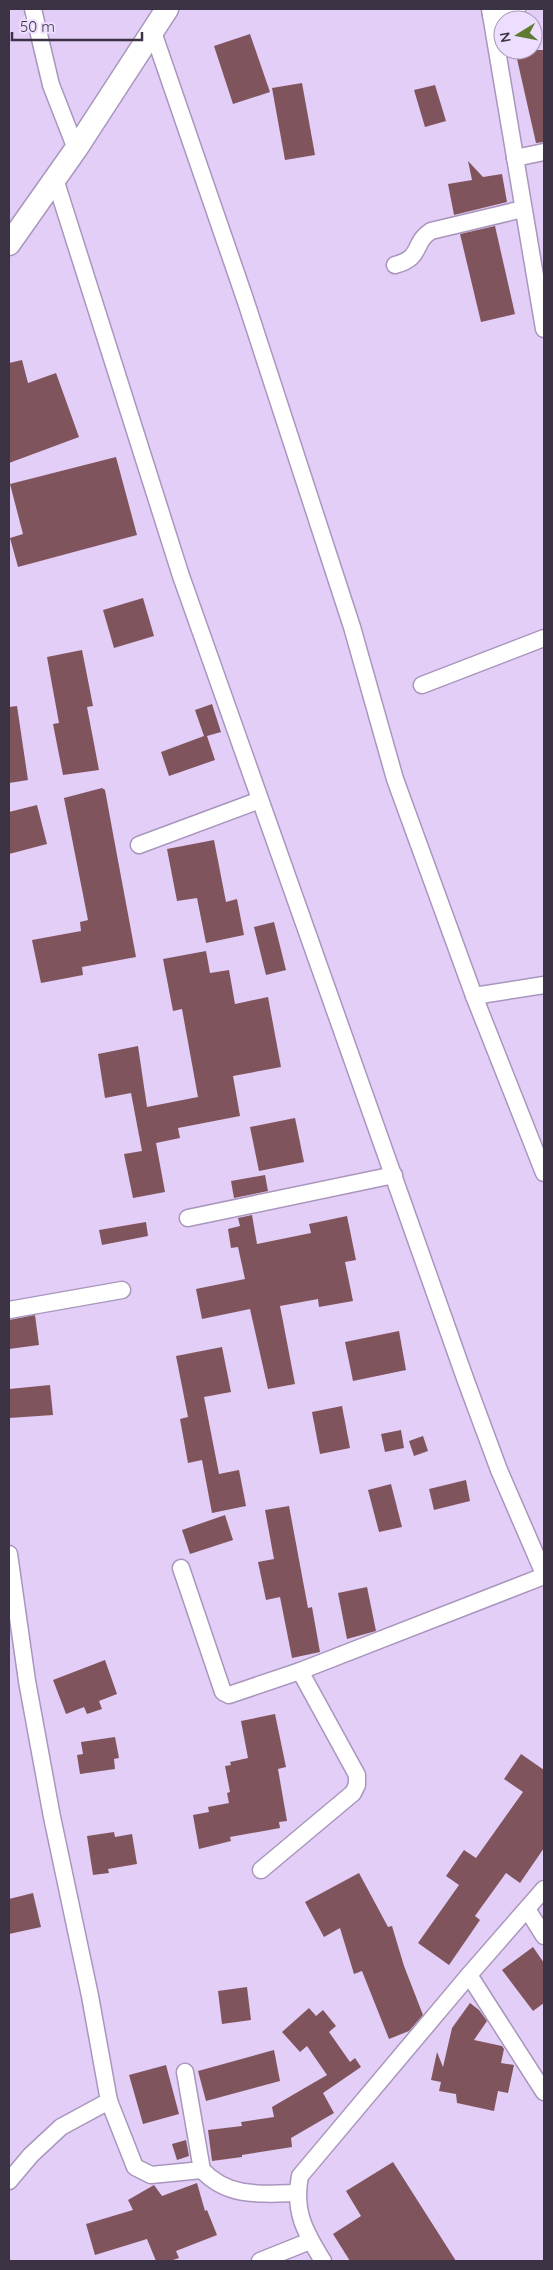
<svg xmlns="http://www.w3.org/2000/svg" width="553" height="2270" font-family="Quicksand,sans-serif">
  <rect width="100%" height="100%" fill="#e2cef7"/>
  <!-- building -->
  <g fill="#80545c">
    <polygon points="250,34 270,92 233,104 214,46"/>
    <polygon points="515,50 544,50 544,142 536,143"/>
    <polygon points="302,83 315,155 285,160 272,88"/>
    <polygon points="435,85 446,121 425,127 414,90"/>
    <polygon points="468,161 483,177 502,174 507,202 454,215 448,184 472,180"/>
    <polygon points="495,226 515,314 481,322 460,234"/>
    <polygon points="22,360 28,383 56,373 79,437 9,463 9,363"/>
    <polygon points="116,457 137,535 18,567 10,538 23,534 10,484"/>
    <polygon points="143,598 154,636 114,648 103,610"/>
    <polygon points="82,650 93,706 87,707 99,770 63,775 53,724 59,723 47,657"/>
    <polygon points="212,704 221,732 207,736 215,760 169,776 161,752 204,736 195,710"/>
    <polygon points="17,706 28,780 9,783 9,707"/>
    <polygon points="102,788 105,790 114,839 136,957 82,967 83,975 41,983 32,940 81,931 80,922 88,920 64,798"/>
    <polygon points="37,805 47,844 9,854 9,812"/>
    <polygon points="214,840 226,902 237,899 244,935 206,943 197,898 177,901 167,849"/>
    <polygon points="274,922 286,970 266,975 254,927"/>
    <polygon points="206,951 210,973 229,970 235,1004 268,997 281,1067 233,1076 240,1116 178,1128 180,1138 156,1143 165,1192 133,1198 124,1154 142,1151 131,1093 105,1098 98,1054 138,1046 147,1107 198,1097 182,1009 173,1011 163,959"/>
    <polygon points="295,1118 304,1162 259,1171 250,1127"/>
    <polygon points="265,1175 268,1191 234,1198 231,1181"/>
    <polygon points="252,1215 257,1244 311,1233 309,1224 347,1216 356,1260 345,1262 353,1301 319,1307 318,1299 280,1306 295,1384 268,1389 250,1309 202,1319 196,1289 245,1279 238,1247 231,1248 228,1229 240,1226 238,1218"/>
    <polygon points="146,1222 148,1236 102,1245 99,1230"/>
    <polygon points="35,1315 39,1345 9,1349 9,1320"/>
    <polygon points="399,1331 406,1370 353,1381 345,1342"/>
    <polygon points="222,1347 231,1392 204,1397 219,1474 239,1470 246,1506 212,1513 202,1460 188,1463 180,1419 188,1417 176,1356"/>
    <polygon points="50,1385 53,1415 9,1418 9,1389"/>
    <polygon points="342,1406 350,1448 320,1454 312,1412"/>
    <polygon points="401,1430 404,1448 385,1452 381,1434"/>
    <polygon points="423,1436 428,1451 414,1456 409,1441"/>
    <polygon points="466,1480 470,1501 434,1510 429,1489"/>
    <polygon points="391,1484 402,1527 379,1532 368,1490"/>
    <polygon points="289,1506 308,1608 312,1607 320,1652 292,1658 280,1597 266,1600 258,1562 274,1559 265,1510"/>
    <polygon points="225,1515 233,1540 190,1554 182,1530"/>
    <polygon points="367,1587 376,1631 347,1639 338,1593"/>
    <polygon points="105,1660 117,1694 99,1701 102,1709 87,1714 84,1707 66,1714 53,1680"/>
    <polygon points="275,1714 286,1767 278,1769 287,1821 279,1822 280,1828 230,1837 231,1841 199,1849 193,1815 209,1812 208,1807 229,1803 227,1793 230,1792 225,1766 231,1765 230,1762 248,1758 241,1721"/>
    <polygon points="115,1737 119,1758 114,1759 115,1769 80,1774 77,1755 83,1754 81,1742"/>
    <polygon points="521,1754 544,1770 544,1848 520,1883 506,1873 475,1916 480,1920 449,1965 418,1943 459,1885 446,1876 464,1850 476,1858 523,1792 504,1779"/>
    <polygon points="114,1832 115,1837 132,1834 137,1864 108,1869 109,1873 93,1875 87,1836"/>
    <polygon points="359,1873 388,1927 392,1926 404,1966 423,2015 409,2031 389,2039 362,1971 354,1974 340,1928 324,1937 305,1902"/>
    <polygon points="33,1893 41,1927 9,1934 9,1899"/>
    <polygon points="533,1947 544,1963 544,2003 533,2011 502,1970"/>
    <polygon points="247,1987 251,2020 222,2024 218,1991"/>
    <polygon points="470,2003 479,2010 487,2021 474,2040 502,2046 504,2049 501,2063 514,2065 508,2093 498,2091 494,2111 457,2103 456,2094 439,2091 441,2082 431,2080 437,2052 443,2067 452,2028"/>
    <polygon points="309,2008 316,2016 323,2010 336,2026 329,2032 350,2062 355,2058 361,2067 323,2093 334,2113 291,2138 292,2147 242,2155 242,2157 212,2161 208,2130 242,2126 241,2122 274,2117 272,2107 327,2075 307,2046 300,2052 282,2032"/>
    <polygon points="274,2050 280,2081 206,2101 198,2071"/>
    <polygon points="166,2065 179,2114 143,2124 129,2075"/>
    <polygon points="186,2140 189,2156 177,2160 172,2144"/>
    <polygon points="393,2162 456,2261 350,2261 333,2234 361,2216 346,2191"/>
    <polygon points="197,2183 205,2211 207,2210 217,2235 176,2251 179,2258 170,2261 156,2261 147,2239 95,2255 86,2224 133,2210 128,2200 154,2185 162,2196"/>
  </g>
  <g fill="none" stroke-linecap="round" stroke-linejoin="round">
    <!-- street casing -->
    <g stroke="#a996bd" stroke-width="19">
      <g id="street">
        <polyline points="33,9 51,85 76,149"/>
        <polyline points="490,9 544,329"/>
        <polyline points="491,15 517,9"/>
        <polyline points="153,32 245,299 352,627 395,779 474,996 544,1173"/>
        <polyline points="515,158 544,152"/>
        <polyline points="55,179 181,576 466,1381 499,1470 544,1574"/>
        <path d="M 395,265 C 423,258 412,243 431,231 L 523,209"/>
        <polyline points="422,685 544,638"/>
        <polyline points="139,845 260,800"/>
        <polyline points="474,996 544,985"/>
        <polyline points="188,1218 394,1175"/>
        <polyline points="9,1310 122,1290"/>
        <polyline points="9,1554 27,1681 52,1817 90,1996 109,2101 135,2167 151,2175 202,2170"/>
        <polyline points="181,1568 223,1692 229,1695 300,1671 544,1576"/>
        <polyline points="261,1870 353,1793 357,1785 357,1775 300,1671"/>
        <polyline points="527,1909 544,1936"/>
        <polyline points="469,1975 544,2092"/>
        <path d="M 185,2072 L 202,2170 C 228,2198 261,2194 297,2193"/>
        <polyline points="9,2181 31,2155 61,2127 109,2101"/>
        <polyline points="260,2261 310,2241"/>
        <path d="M 323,2261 C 305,2232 293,2211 300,2176 L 469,1975 L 544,1889"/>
      </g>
    </g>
    <!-- secondary casing -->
    <g stroke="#a996bd" stroke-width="25">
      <polyline id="secondary" points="9,244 76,149 167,9"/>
    </g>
    <!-- street -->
    <use href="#street" stroke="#fff" stroke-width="16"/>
    <!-- secondary -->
    <use href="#secondary" stroke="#fff" stroke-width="22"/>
  </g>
  <!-- border -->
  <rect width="553" height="2270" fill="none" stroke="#3b3343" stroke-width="20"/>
  <!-- north arrow -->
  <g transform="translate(518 35) rotate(260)"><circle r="24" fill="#edddfe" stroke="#a699b3"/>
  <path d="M0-4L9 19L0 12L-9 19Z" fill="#5e7b2f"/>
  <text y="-8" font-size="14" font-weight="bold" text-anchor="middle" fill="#3b3343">N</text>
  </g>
  <!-- scale -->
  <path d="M12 32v8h130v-8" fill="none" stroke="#3b3343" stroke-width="2.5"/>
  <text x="20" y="32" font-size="15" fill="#3b3343" stroke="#edddfe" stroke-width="4" paint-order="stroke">50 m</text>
</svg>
